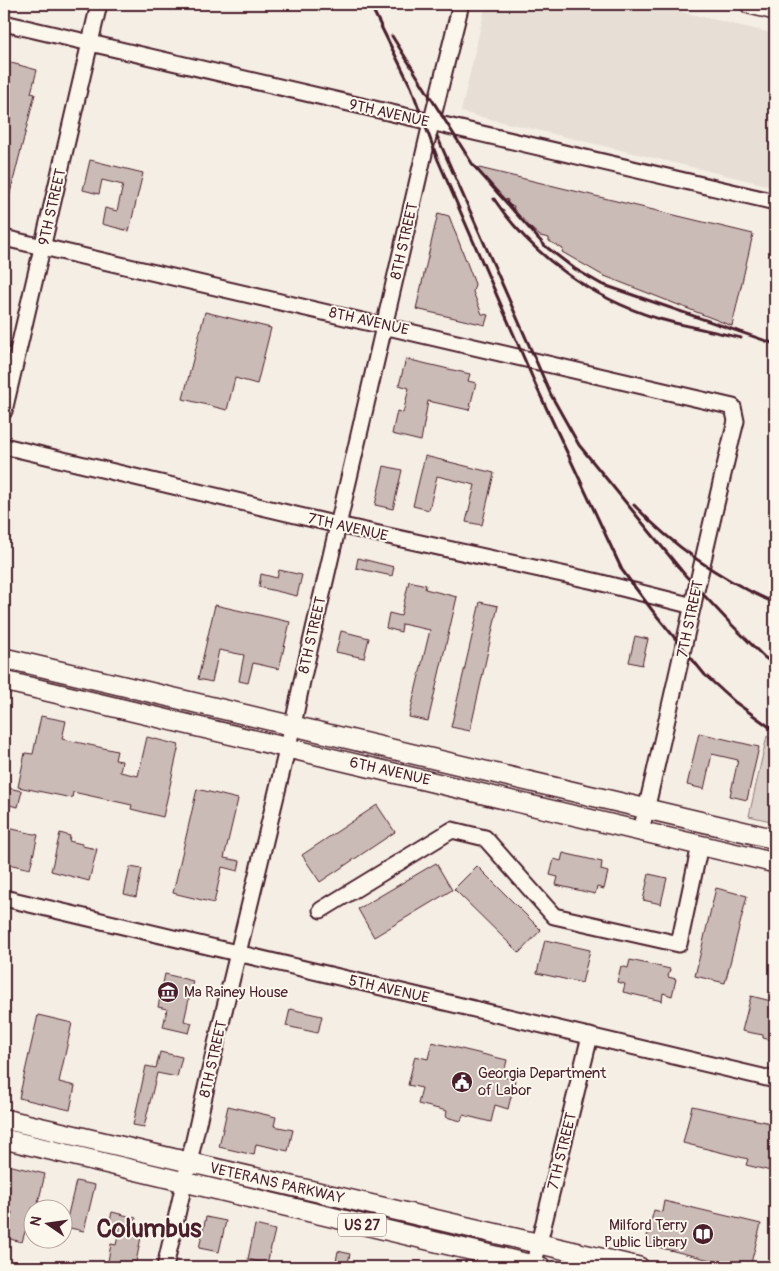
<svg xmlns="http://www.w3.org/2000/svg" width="779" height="1271" font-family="Pangolin,sans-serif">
  <rect width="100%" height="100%" fill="#f4eee4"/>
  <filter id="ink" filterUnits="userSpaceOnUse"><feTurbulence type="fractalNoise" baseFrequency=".02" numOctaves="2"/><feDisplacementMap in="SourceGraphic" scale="10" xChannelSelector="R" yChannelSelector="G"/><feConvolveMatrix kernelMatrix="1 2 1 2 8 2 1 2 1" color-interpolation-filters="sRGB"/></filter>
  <g filter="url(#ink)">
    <!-- built -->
    <polygon fill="#e7dfd6" points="486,4 648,4 775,34 775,187 461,112"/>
    <!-- green -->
    <polygon fill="#dbd0c9" stroke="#92787a" points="767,736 775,742 775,822 749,816"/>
    <!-- building -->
    <g fill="#cabbb6" stroke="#4a1f2b">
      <polygon points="4,61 37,70 31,93 35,94 7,205 4,205 4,111 9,92 4,90"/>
      <polygon points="90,160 143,173 129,231 102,224 105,208 117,211 123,185 102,180 99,194 83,190"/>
      <polygon points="475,167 753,234 732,326 602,275 562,252 563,249 549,241 549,238 540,236 513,212 514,206 507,205 508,200 500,197"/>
      <polygon points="438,213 449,216 475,284 473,292 482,314 488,315 485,325 416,309"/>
      <polygon points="205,312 271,328 257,384 235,378 227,410 183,399"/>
      <polygon points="406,359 470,374 468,381 476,383 469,410 428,401 421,441 392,434 397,411 403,413 409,388 399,385"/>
      <polygon points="425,456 494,473 482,525 466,522 475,485 437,476 429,510 413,506"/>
      <polygon points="384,466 402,470 393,509 375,505"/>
      <polygon points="358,558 394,567 392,576 356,568"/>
      <polygon points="279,570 302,575 297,596 259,587 261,574 277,578"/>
      <polygon points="409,581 426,585 425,589 457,597 428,721 409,717 430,630 402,624 401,632 386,628 389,613 401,616"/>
      <polygon points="480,602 498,606 470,731 451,727"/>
      <polygon points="215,605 290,622 279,669 253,663 248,683 239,681 244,655 219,650 212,682 198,679"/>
      <polygon points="341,631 369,638 364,658 336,652"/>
      <polygon points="635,636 648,639 642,665 629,662"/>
      <polygon points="41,716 66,721 62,739 117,751 115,760 122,761 120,772 138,776 147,737 179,745 163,817 131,809 132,805 73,792 72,798 18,787 25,753 33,754"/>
      <polygon points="699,733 759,747 747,800 730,796 738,760 712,754 704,789 687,785"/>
      <polygon points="4,787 22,791 18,807 4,804"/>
      <polygon points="197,789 238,799 224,858 240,861 238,871 222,867 214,903 173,893"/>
      <polygon points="377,805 395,832 320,882 302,855"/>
      <polygon points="4,827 38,835 30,869 4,863"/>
      <polygon points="60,833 70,836 69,841 82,844 82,846 97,849 89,881 51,871"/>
      <polygon points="563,853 602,862 601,870 608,872 604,889 597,887 595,894 556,885 558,877 550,875 554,859 561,861"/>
      <polygon points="436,863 452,890 374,937 358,909"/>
      <polygon points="477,866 541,930 519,953 454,889"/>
      <polygon points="130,867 142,869 136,897 124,894"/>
      <polygon points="649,874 667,878 661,904 643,900"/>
      <polygon points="716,888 747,896 725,983 695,976"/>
      <polygon points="545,940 590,950 582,983 537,973"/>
      <polygon points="630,960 670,969 668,977 676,979 672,996 663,993 662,1001 623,992 625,984 617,982 621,966 628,968"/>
      <polygon points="165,974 193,981 184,1021 192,1023 189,1033 163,1027 167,1009 158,1007"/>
      <polygon points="751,996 775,1002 775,1041 763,1038 763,1035 742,1031"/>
      <polygon points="290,1009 322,1016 318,1033 286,1026"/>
      <polygon points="38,1015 72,1023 59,1082 75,1086 70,1110 19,1098"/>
      <polygon points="432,1042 507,1060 503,1077 515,1080 508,1109 495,1105 491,1122 463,1115 461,1121 446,1117 447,1111 418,1104 422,1088 408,1085 415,1056 428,1059"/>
      <polygon points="160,1052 182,1057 177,1077 157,1073 144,1127 133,1125 146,1066 156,1068"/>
      <polygon points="228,1106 276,1117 274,1126 293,1130 288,1151 256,1144 254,1155 219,1147"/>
      <polygon points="692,1106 775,1124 775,1172 746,1165 748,1159 683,1143"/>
      <polygon points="4,1164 45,1174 37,1208 32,1208 32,1226 27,1225 22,1242 6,1238 12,1212 4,1210"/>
      <polygon points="76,1181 95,1185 84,1231 65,1227"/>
      <polygon points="664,1201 761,1224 750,1267 739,1267 645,1244 654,1210 662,1212"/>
      <polygon points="112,1212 136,1218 132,1235 141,1237 135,1267 107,1267 111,1244 116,1245 120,1227 109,1225"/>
      <polygon points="206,1217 226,1221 219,1252 199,1248"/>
      <polygon points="255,1225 275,1230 267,1264 248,1259"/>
      <polygon points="338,1251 350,1254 347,1267 335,1267"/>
    </g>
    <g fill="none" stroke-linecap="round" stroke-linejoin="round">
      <!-- minor casing -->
      <g stroke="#4a1f2b" stroke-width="19">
        <g id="minor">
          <polyline points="4,23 775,202"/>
          <path d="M 4,238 L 733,407 L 736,421 C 702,557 674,694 641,831"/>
          <polyline points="4,411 99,4"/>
          <polyline points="4,446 338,525 594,581 693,606"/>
          <path d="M 4,898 C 261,960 518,1018 775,1080"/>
          <polyline points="321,910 452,830 485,838 554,916 679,944 700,845"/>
          <polyline points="165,1267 216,1044 293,725 302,681 429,132 461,4"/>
          <polyline points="533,1267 590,1036"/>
        </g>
      </g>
      <!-- major casing -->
      <g stroke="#4a1f2b" stroke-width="22">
        <g id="major">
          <polyline points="750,4 775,10"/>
          <polyline points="4,658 775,839"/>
          <polyline points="4,681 775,863"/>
          <polyline points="4,1119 639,1267"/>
          <polyline points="4,1139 541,1267"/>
        </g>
      </g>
      <!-- minor -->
      <use href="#minor" stroke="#fbf7ec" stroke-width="15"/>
      <!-- major -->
      <use href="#major" stroke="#fbf7ec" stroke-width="19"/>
      <!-- rail -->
      <g stroke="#4a1f2b" stroke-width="3">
        <polyline points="370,4 411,87 438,160 537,388 622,570 652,610 705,675 735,702 775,731"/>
        <polyline points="392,36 473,165 545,246 575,269 601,284 775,344"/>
        <polyline points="437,136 551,395 579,445 685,575 730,623 764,657 775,665"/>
        <path d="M 494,199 C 532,256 592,298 656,318 C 684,326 713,331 741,338"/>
        <path d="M 634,505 C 674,547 722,580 775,603"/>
      </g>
    </g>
  </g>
  <!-- icons -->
  <defs>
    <g id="museum-disc" transform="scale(1.125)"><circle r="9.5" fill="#4a1f2b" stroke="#fbf7ec"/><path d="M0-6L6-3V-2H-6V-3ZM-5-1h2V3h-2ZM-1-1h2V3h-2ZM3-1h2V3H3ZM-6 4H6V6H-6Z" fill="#fff"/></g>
    <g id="civic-disc" transform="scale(1.125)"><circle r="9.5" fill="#4a1f2b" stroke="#fbf7ec"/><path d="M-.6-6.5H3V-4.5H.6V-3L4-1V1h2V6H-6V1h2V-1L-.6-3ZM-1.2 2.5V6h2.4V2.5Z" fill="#fff"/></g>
    <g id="library-disc" transform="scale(1.125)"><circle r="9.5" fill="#4a1f2b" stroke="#fbf7ec"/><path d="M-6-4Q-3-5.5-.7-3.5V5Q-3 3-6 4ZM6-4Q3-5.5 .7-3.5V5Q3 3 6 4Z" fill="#fff"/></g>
  </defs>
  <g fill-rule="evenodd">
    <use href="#museum-disc" x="168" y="992"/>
    <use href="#civic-disc" x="462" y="1082"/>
    <use href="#library-disc" x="703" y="1234"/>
  </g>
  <g text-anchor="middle" stroke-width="4" stroke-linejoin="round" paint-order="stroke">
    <!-- shield labels -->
    <rect fill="#fbf7ec" stroke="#7f6065" stroke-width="1" x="338" y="1213.5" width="48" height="23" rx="4"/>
    <g font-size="14" font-weight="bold" fill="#4a1f2b">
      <text x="362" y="1230">US 27</text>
    </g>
    <!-- street labels -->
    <g font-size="15" fill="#4a1f2b" stroke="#fbf7ec">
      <text transform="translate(389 113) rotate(13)" y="5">9TH AVENUE</text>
      <text transform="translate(52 207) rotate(-77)" y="5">9TH STREET</text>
      <text transform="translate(404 241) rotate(-77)" y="5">8TH STREET</text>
      <text transform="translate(369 321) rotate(13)" y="5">8TH AVENUE</text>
      <text transform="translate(348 527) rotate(13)" y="5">7TH AVENUE</text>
      <text transform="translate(690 619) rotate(-78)" y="5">7TH STREET</text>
      <text transform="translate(312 635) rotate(-77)" y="5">8TH STREET</text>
      <text transform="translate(390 771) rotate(13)" y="5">6TH AVENUE</text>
      <text transform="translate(389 989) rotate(13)" y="5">5TH AVENUE</text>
      <text transform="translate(213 1059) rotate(-77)" y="5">8TH STREET</text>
      <text transform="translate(562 1151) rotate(-76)" y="5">7TH STREET</text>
      <text transform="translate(277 1183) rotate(13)" y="5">VETERANS PARKWAY</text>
    </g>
    <!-- poi labels -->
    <g font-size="15" fill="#4a1f2b" stroke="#fbf7ec" text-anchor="start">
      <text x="184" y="997">Ma Rainey House</text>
      <text x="478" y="1078">Georgia Department<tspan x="478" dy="17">of Labor</tspan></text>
      <text x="687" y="1230" text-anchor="end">Milford Terry<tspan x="687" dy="17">Public Library</tspan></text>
    </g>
    <!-- town labels -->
    <g font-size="25" font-weight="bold" fill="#4a1f2b" stroke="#fbf7ec">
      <text x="149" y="1237">Columbus</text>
    </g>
  </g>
  <!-- margin -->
  <rect width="779" height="1271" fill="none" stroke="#fbf7ec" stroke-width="20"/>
  <rect x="10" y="10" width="759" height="1251" fill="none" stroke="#4a1f2b" stroke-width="2" filter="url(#ink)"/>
  <!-- north arrow -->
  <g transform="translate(48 1224) rotate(283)"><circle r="24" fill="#fbf7ec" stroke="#b4a19f"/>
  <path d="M0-4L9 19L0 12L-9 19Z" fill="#4a1f2b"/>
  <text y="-8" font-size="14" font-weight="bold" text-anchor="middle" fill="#4a1f2b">N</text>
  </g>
</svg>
